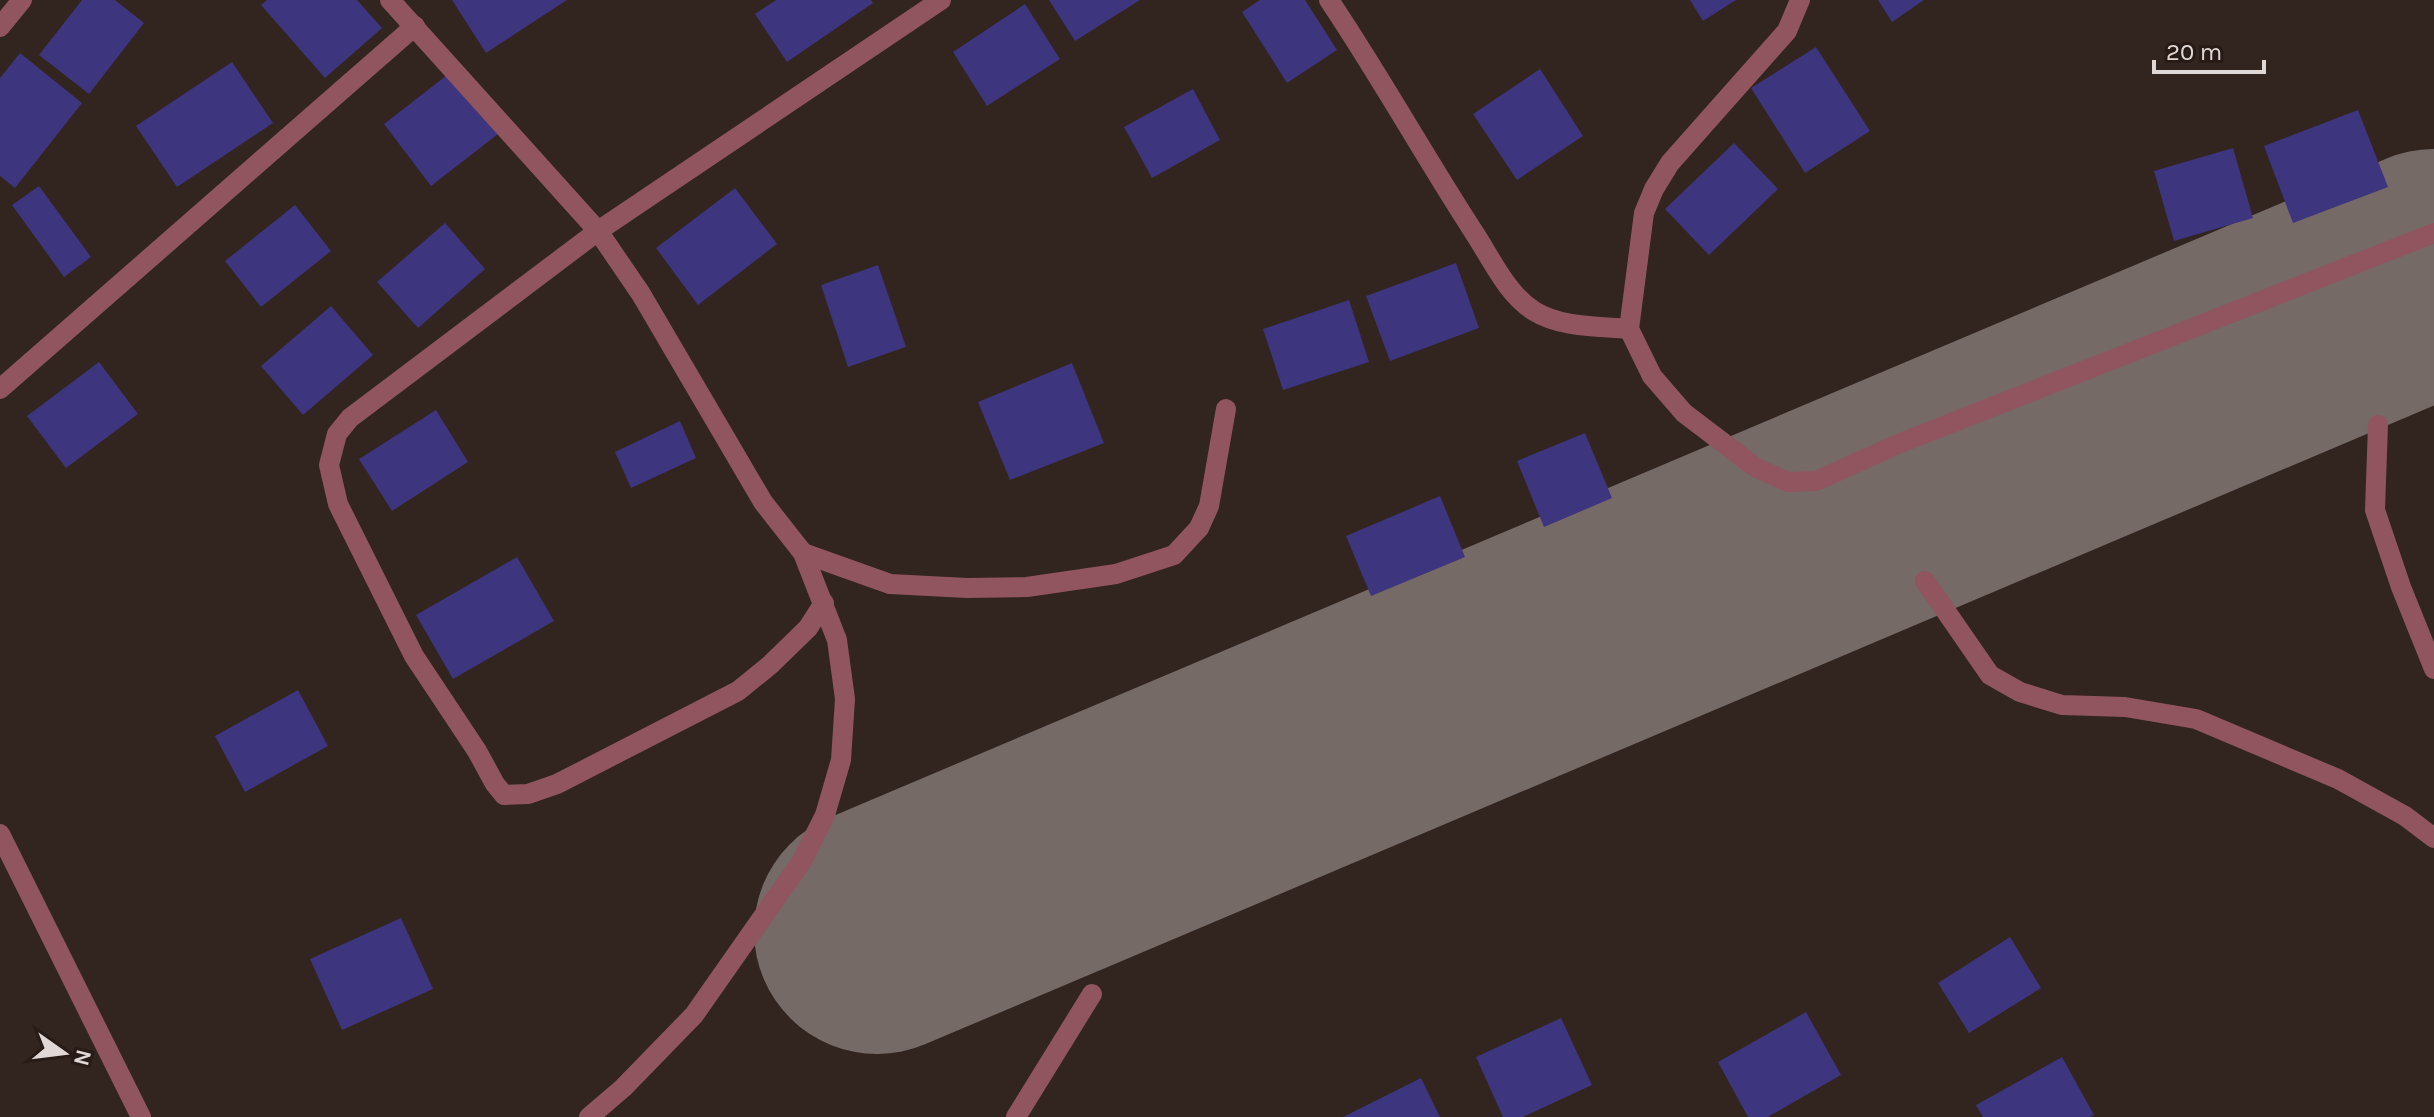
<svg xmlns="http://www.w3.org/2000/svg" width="2434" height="1117" font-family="Karla,sans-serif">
  <rect width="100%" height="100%" fill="#32241f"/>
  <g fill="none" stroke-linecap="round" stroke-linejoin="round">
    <!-- runway -->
    <polyline stroke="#766a66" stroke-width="246" points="877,931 2434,272"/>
  </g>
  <!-- building -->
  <g fill="#3d357d">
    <polygon points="82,0 115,0 144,23 89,94 39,55"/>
    <polygon points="267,0 357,0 382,28 325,78 261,5"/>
    <polygon points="452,0 567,0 486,53"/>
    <polygon points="776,0 871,0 873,3 787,62 755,14"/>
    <polygon points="1049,0 1140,0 1075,41"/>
    <polygon points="1260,0 1305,0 1337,50 1287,83 1242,12"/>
    <polygon points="1690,0 1736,0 1703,21"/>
    <polygon points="1878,0 1924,0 1892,22"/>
    <polygon points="1025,4 1060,59 987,106 953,52"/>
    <polygon points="1816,47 1870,131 1805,173 1751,88"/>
    <polygon points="20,53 82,103 15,188 0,176 0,78"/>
    <polygon points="232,62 273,123 177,187 136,126"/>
    <polygon points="1540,69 1583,136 1517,180 1473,114"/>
    <polygon points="451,72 498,134 431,186 384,124"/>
    <polygon points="1193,89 1220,140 1152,178 1124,127"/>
    <polygon points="2358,110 2388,187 2293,223 2264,146"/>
    <polygon points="1734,143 1778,189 1709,255 1665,209"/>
    <polygon points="2233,148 2253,218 2174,241 2154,171"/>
    <polygon points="39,186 91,257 64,277 12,205"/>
    <polygon points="735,188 777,244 698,305 656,248"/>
    <polygon points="295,205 331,251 261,307 225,261"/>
    <polygon points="445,223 485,269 418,328 377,282"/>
    <polygon points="1456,263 1479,328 1390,361 1366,296"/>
    <polygon points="878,265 906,347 848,367 821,285"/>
    <polygon points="1349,300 1369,362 1283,390 1263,329"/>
    <polygon points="331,306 373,355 303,415 261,366"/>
    <polygon points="99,362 138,414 66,468 27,416"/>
    <polygon points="1072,363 1104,443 1010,480 978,402"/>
    <polygon points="436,410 468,462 392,511 359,459"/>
    <polygon points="680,421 696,458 631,488 615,452"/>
    <polygon points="1585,433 1612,498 1544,527 1517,461"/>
    <polygon points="1440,496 1465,557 1371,596 1346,536"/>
    <polygon points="517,557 554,621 453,679 416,615"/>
    <polygon points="298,690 328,746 245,792 215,736"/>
    <polygon points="401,918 433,989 342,1030 310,959"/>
    <polygon points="2010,937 2041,988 1969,1033 1938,983"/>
    <polygon points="1806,1012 1841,1075 1768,1117 1748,1117 1718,1062"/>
    <polygon points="1561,1018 1592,1085 1523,1117 1503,1117 1476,1057"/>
    <polygon points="2062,1057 2094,1115 2090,1117 1983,1117 1976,1105"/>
    <polygon points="1421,1078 1440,1117 1343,1117"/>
  </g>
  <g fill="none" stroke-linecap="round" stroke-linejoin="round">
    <!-- minor -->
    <g stroke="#90555f" stroke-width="20">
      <polyline points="390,0 598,231 641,294 763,502 803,553 837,640 845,699 841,760 825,815 802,861 694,1015 623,1088 589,1117"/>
      <path d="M 1329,0 C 1380,76 1425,157 1475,234 C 1492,260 1507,294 1534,311 C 1561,328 1599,326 1629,329"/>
      <polyline points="1800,0 1787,31 1670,163 1654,189 1644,213 1629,329 1652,376 1684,413 1755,467 1788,482 1816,481 1898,444 2434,233"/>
      <polyline points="0,27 22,0"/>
      <polyline points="0,389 415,26"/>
      <polyline points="2378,425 2375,510 2401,587 2434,669"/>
      <polyline points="803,553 890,584 967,588 1027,587 1116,574 1174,555 1199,528 1209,506 1226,409"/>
      <polyline points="1925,581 1990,675 2020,692 2062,705 2125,707 2196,719 2338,779 2405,816 2434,838"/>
      <polyline points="824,603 808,628 770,665 738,691 557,784 528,794 504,795 495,784 477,751 414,656 338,504 329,465 337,434 350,418 598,231 941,0"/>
      <polyline points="0,834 141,1117"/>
      <polyline points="1016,1117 1092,994"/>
    </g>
  </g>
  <!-- north arrow -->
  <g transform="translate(64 1053) rotate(104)" stroke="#281b16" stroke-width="6" paint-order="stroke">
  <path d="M0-6L14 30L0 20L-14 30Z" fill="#e1d7d4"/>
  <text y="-12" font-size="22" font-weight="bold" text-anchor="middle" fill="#e1d7d4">N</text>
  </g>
  <!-- scale -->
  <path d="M2154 60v12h110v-12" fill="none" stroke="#e1d7d4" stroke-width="4"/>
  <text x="2166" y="60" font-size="24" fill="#e1d7d4" stroke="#281b16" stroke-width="6" paint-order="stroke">20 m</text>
</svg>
